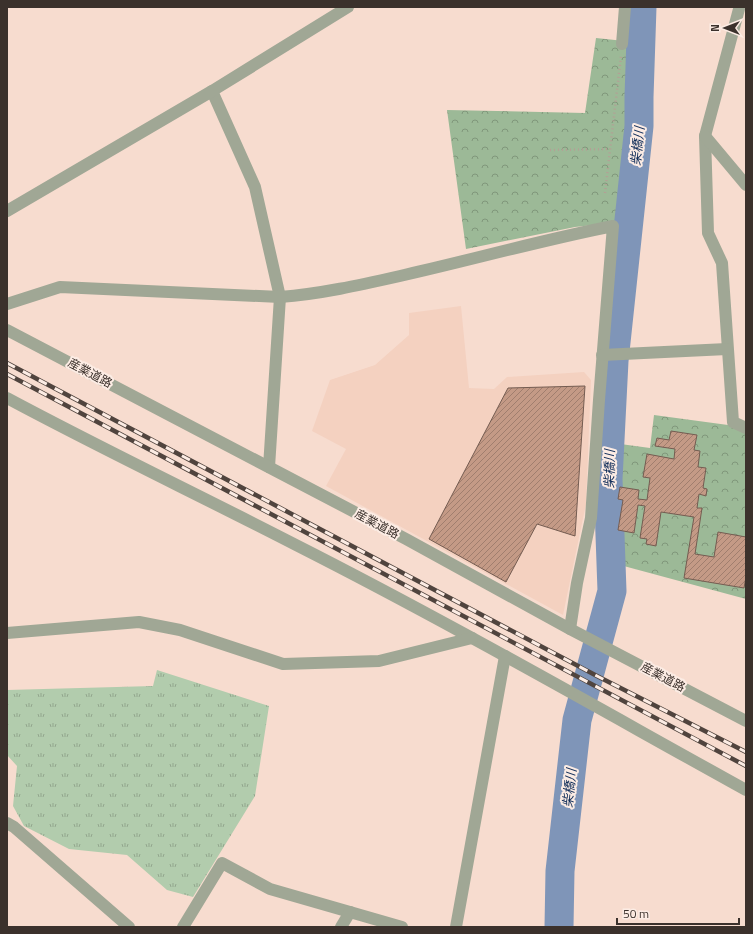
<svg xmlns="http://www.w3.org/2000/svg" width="753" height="934" font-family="'Titillium Web','Noto Sans JP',sans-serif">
  <defs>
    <pattern id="forest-crowns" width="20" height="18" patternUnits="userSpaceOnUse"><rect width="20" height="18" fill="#9cb997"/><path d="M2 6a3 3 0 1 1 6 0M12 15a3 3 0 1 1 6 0" fill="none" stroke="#80977b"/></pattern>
    <pattern id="park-tufts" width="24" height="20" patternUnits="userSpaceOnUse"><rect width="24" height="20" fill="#b2ccad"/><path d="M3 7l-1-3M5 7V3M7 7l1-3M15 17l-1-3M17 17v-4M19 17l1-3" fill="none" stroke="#92a68d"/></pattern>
    <pattern id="building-hatch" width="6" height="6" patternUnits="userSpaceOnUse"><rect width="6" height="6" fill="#c49a86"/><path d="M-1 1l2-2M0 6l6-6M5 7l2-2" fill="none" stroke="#a07e6e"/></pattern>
  </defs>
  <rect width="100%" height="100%" fill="#f7dccf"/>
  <!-- built -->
  <polygon fill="#f4d1c0" points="461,306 469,388 494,389 507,377 584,372 591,380 586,504 563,615 326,486 346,449 312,431 330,380 375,365 409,335 409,313"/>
  <!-- forest -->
  <g fill="url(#forest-crowns)">
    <polygon points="596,38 634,42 620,222 575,227 466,249 447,110 585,113"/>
    <polygon points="654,415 728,425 746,433 746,599 620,565 610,483 613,443 650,448"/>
  </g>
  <!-- park -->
  <polygon fill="url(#park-tufts)" points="157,670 269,706 255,796 193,897 167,890 127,855 69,849 24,826 13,806 17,766 7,755 7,690 153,686"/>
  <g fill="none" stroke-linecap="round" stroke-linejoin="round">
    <!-- river -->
    <polyline stroke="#7f95b8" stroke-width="29" points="559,927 560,871 577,720 612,591 608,479 614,361 639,126 639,97 642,7"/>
  </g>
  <!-- building -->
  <g fill="url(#building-hatch)" stroke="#745c51">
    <polygon points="585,386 575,536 537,524 506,582 429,539 508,388"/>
    <polygon points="671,431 697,435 694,450 700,451 698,467 706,468 703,488 707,489 706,496 699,494 697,508 702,508 695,554 714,557 718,532 746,537 746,577 744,588 684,578 694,517 661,512 656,546 646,544 647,539 640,538 645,506 638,505 634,533 618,530 623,500 618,499 620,487 639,490 638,499 647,500 650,478 643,477 647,454 674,459 675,449 655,446 657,438 669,440"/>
  </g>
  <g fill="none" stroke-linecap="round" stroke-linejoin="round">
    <!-- path -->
    <g stroke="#b49f95" stroke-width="2.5" stroke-dasharray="1 3" stroke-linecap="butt">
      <polyline points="550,150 610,149"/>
      <polyline points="605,193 621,56"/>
    </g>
    <!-- minor -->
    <g stroke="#a0a795" stroke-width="12">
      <polyline points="739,9 705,136 708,233 722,263 733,422 746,428"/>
      <polyline points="622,44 625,7"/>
      <polyline points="212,91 255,187 280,297 269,467"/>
      <polyline points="705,136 746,185"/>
      <polyline points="7,211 212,91 348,7"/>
      <path d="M 7,304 L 60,287 L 280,297 C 320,294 360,285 400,276 C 471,260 542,240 613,226 L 599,400 L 591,518 L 577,583 L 570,629"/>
      <polyline points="7,330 406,539 570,629 746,721"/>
      <polyline points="602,355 727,349"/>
      <path d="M 7,398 C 102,449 199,495 296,545 C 448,622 596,707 746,790"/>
      <polyline points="7,633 139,622 180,630 283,664 379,661 472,638"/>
      <polyline points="7,823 14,827 129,927"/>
      <polyline points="183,927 222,863 270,889 402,927"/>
      <polyline points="341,927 350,912"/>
      <polyline points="456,927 505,656"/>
    </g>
    <!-- rail casing -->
    <g stroke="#50443e" stroke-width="4.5">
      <g id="rail">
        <polyline points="7,363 597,676 746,752"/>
        <polyline points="7,374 746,766"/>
      </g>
    </g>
    <!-- rail -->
    <use href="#rail" stroke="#fcece4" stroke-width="3" stroke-dasharray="9" stroke-linecap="butt"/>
  </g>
  <g text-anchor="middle" stroke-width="4" stroke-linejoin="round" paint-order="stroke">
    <!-- street labels -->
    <g font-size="12" fill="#3b312c" stroke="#fcece4">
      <text transform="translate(90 373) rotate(28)" y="4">産業道路</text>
      <text transform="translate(377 524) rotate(28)" y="4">産業道路</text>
      <text transform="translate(663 677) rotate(28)" y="4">産業道路</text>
    </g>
    <!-- water labels -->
    <g font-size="13" font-style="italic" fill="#102d59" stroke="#fcece4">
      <text transform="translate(637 146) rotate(-84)" y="5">柴橋川</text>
      <text transform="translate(609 469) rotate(-89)" y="5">柴橋川</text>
      <text transform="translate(569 788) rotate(-84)" y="5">柴橋川</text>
    </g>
  </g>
  <!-- border -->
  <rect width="753" height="934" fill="none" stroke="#3b312c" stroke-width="16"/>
  <!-- north arrow -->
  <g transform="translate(725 28) rotate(270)" stroke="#fcece4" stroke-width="3" paint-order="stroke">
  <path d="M0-3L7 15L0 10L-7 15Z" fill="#3b312c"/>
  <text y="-6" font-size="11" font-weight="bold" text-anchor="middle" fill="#3b312c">N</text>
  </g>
  <!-- scale -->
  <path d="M617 918v6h122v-6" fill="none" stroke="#3b312c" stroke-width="2"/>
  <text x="623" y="918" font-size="12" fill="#3b312c" stroke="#fcece4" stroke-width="3" paint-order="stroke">50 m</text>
</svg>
